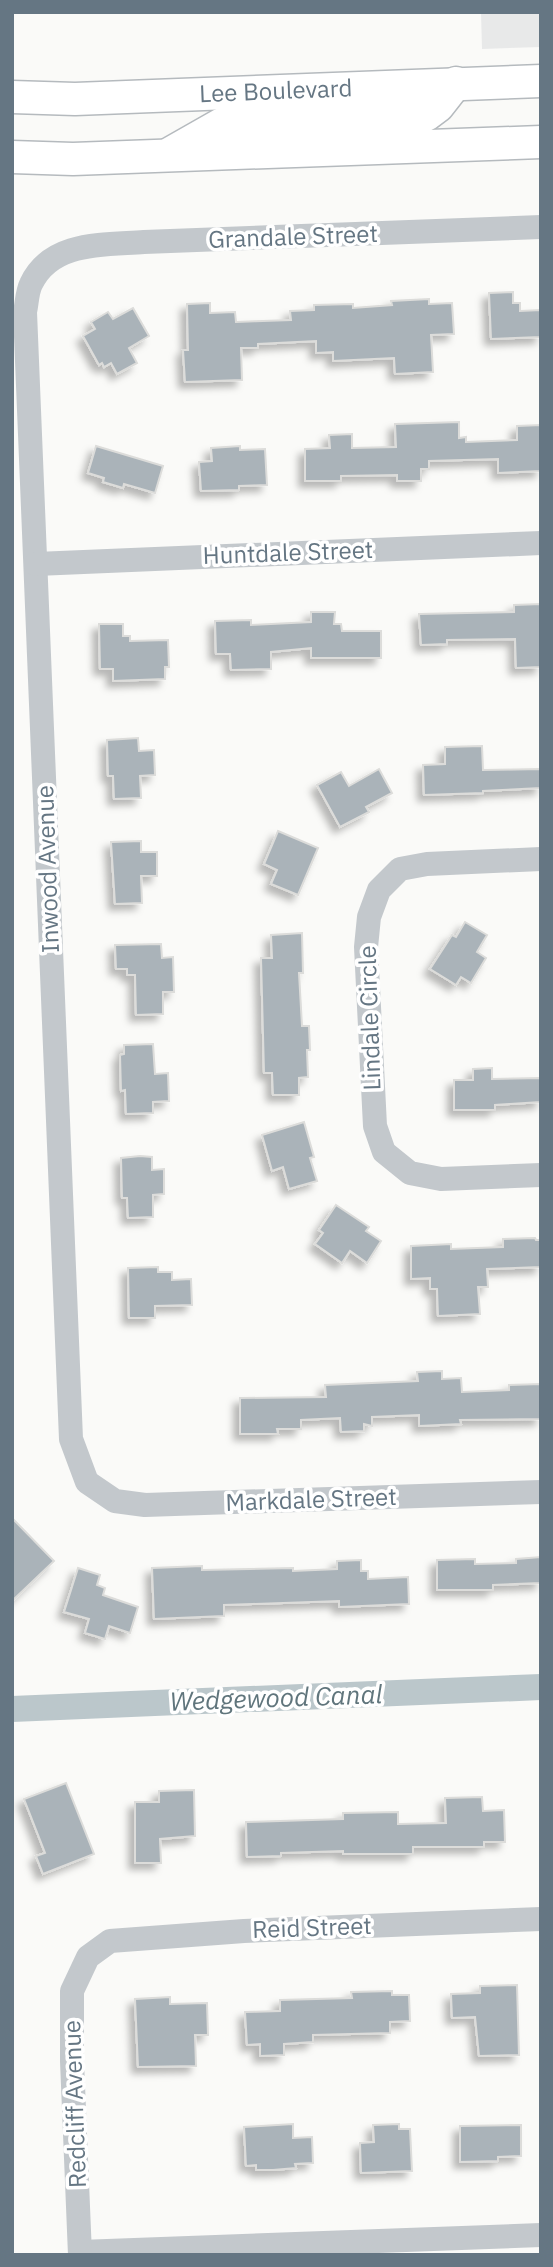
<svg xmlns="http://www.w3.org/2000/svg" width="553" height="2267" font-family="'IBM Plex Sans',sans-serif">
  <defs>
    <filter id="shadow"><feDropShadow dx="-6" dy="6" stdDeviation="3.5" flood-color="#0004"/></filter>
  </defs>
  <rect width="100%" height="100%" fill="#fafaf8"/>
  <!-- built -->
  <polygon fill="#e8e9e9" points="481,12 541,12 541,47 482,49"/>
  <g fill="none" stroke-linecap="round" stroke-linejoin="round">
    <!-- canal -->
    <polyline stroke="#bbc7cb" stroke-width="26" points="12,1709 541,1687"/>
  </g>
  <!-- building -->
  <g fill="#aab3b9" stroke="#dcdcda" stroke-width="2" filter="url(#shadow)">
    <polygon points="513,292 513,303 520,303 520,311 541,310 541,337 491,339 489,293"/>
    <polygon points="429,299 429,304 452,303 454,334 431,335 433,372 395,374 394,358 333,361 333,352 316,353 316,341 258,344 258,348 241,348 242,380 185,382 183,350 188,350 187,304 210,303 210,313 235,312 236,322 291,320 290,311 314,310 314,305 353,304 353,308 392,305 391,301"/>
    <polygon points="133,308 149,336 129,348 137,363 117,374 111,363 104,367 102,363 99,365 83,336 95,329 91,322 108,312 113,319"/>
    <polygon points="459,422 459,438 466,437 466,442 517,440 517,426 541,425 541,471 498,473 498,459 429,461 429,469 421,469 421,481 397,481 397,475 341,476 341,481 305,481 305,449 330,448 329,435 352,434 352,448 396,447 395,424"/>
    <polygon points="96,446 163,466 155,493 124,484 123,488 103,482 104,478 88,473"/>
    <polygon points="240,446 240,450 265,449 267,485 239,486 239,490 201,491 199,462 212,461 211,448"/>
    <polygon points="541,604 541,667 516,668 515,639 447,640 447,644 421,645 419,614 514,612 514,605"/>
    <polygon points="311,612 335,612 334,624 341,624 342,631 381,631 381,658 311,658 311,648 271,652 271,669 231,670 230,654 216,654 215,621 251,620 251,625 311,622"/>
    <polygon points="99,624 123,624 123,636 130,636 130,641 168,640 169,667 165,667 165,679 113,681 113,669 100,669"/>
    <polygon points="138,738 139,751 154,750 155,775 140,776 141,798 114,799 113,776 108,776 107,740"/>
    <polygon points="482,746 483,770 541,769 541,788 483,791 483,793 424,795 423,765 445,764 445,747"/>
    <polygon points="379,769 392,793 366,807 369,812 340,827 317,785 341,772 349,786"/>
    <polygon points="278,831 318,848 298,895 271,884 277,870 264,864"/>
    <polygon points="141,841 141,852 157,852 157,876 141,876 142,903 115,904 111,842"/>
    <polygon points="465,922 487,935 477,952 486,958 471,983 461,977 456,985 430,969 452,935 456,937"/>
    <polygon points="302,933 303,973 299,973 302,1026 309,1026 310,1050 307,1050 308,1077 299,1078 299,1095 273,1095 272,1073 264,1073 261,958 272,958 271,935"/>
    <polygon points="161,944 162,958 173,957 174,992 163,992 163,1014 136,1015 135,975 127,975 127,969 116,969 115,945"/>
    <polygon points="153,1044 155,1074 168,1073 169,1101 153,1102 153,1113 126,1114 125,1090 121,1091 120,1055 124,1054 124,1045"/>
    <polygon points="492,1068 492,1079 541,1078 541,1102 495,1105 495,1110 454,1110 454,1080 473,1080 473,1069"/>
    <polygon points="304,1122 314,1157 310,1158 317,1181 289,1189 283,1167 272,1171 262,1135"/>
    <polygon points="140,1156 152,1157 152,1170 164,1169 164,1194 153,1195 153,1217 128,1218 127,1198 122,1198 121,1158"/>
    <polygon points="336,1205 369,1227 366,1231 381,1241 367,1263 350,1251 342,1263 315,1244 323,1233 319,1230"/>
    <polygon points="535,1238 536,1240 541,1240 541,1267 487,1269 488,1287 478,1287 480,1314 438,1316 437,1289 430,1289 430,1278 411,1279 411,1246 451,1244 451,1249 503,1247 503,1239"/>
    <polygon points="158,1267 158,1272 172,1272 172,1280 191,1279 192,1305 155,1306 155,1318 129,1318 128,1268"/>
    <polygon points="442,1371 442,1379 461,1378 462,1392 509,1390 509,1385 541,1384 541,1419 460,1420 461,1424 419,1426 419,1415 372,1417 372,1426 364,1424 364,1431 341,1432 340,1418 301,1420 301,1429 277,1429 278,1434 240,1434 240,1398 326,1397 325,1385 418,1381 417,1372"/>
    <polygon points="12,1518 54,1561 12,1601"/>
    <polygon points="541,1557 541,1583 493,1585 493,1590 437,1590 437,1560 475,1559 475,1564 516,1563 516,1559"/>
    <polygon points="361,1560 361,1571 368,1571 368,1579 408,1577 409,1604 339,1607 339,1601 224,1605 224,1616 154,1619 152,1568 202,1566 202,1570 293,1568 293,1571 337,1569 337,1561"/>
    <polygon points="78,1568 100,1575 97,1585 105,1588 103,1595 138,1607 130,1633 109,1626 105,1639 85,1633 89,1619 64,1612"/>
    <polygon points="66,1783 94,1854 43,1874 36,1856 45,1853 24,1799"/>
    <polygon points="194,1790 195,1836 160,1839 161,1863 135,1863 135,1802 159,1802 159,1791"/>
    <polygon points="482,1797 483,1811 504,1810 505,1842 484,1842 484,1847 413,1847 413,1854 343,1854 343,1851 281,1853 281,1856 247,1857 246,1822 343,1819 343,1813 398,1812 398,1824 446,1823 445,1798"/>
    <polygon points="517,1985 519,2055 479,2056 475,2017 452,2018 451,1994 480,1993 480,1986"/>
    <polygon points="392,1991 392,1995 409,1995 410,2021 390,2022 390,2033 313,2035 313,2042 284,2044 284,2055 260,2056 260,2044 247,2045 245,2012 280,2011 280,2000 352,1998 351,1992"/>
    <polygon points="170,1997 170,2004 207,2003 208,2035 195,2035 196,2066 138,2067 135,1999"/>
    <polygon points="293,2124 293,2138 312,2137 313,2163 295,2164 296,2168 273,2170 256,2170 256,2165 246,2166 244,2127"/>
    <polygon points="399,2124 399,2129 410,2129 412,2171 361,2173 360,2143 374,2142 373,2125"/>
    <polygon points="521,2125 521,2156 498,2157 498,2161 460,2162 460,2126"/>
  </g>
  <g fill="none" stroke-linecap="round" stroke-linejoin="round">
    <!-- major casing -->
    <g stroke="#b5babe" stroke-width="35">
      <g id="major">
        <path id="s1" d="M 12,97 L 75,99 L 541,81"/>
        <polyline points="171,153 222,124 426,115 438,106 456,83"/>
        <polyline points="12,157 73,159 541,142"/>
      </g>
    </g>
    <!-- minor -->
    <g stroke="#c3c8cc" stroke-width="24">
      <path d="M 541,227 L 144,242 C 103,245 51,241 31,284 C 27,292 27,303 25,312 L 71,1439 L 87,1482 L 115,1501 L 145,1505 L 541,1492"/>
      <polyline points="36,564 541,543"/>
      <polyline points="541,859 427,864 400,869 379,890 369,917 366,947 375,1126 384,1152 410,1173 441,1179 541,1175"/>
      <polyline points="80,2252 541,2235"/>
      <polyline points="80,2255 72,2061 72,1991 88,1957 110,1941 244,1931 541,1919"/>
    </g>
    <!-- major -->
    <use href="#major" stroke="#fff" stroke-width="32"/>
  </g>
  <g text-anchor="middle" stroke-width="7" stroke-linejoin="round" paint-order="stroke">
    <!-- street labels -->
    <g font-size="24" fill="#657683" stroke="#fff">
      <text dy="8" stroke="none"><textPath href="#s1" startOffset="264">Lee Boulevard</textPath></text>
      <text transform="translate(293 237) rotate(-2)" y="8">Grandale Street</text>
      <text transform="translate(288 553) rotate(-2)" y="8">Huntdale Street</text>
      <text transform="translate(48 869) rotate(-92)" y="8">Inwood Avenue</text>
      <text transform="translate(370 1018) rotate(-92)" y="8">Lindale Circle</text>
      <text transform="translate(311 1500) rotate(-2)" y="8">Markdale Street</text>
      <text transform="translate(312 1928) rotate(-2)" y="8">Reid Street</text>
      <text transform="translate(75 2104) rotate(-92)" y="8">Redcliff Avenue</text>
    </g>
    <!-- water labels -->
    <g font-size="26" font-style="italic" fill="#60757c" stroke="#fff">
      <text transform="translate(276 1698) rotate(-2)" y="9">Wedgewood Canal</text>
    </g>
  </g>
  <!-- border -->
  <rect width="553" height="2267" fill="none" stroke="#657683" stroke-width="28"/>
</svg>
